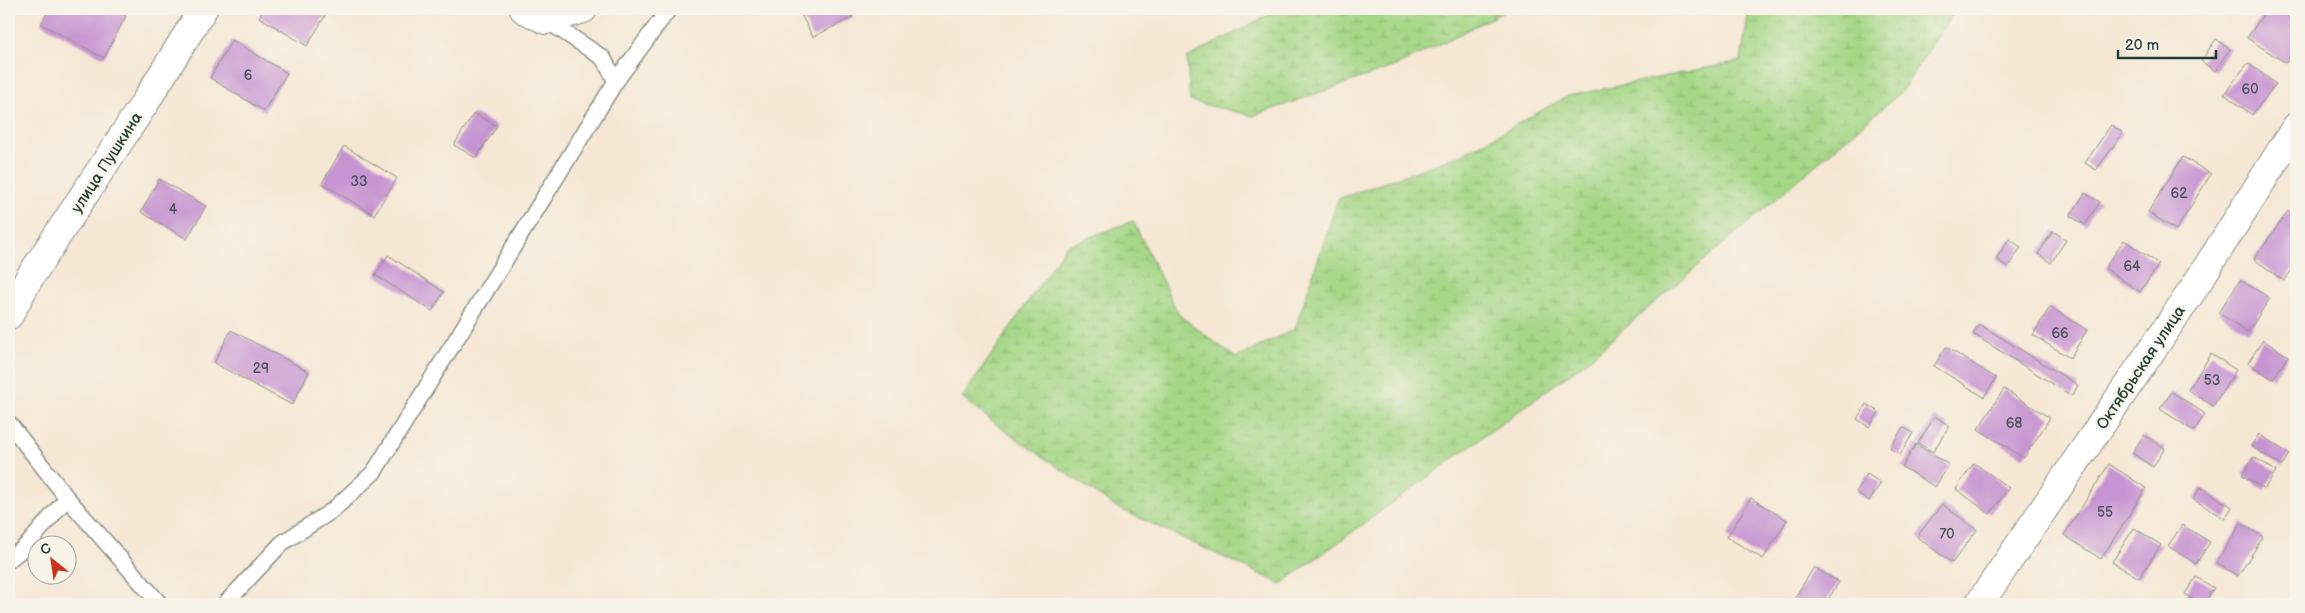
<svg xmlns="http://www.w3.org/2000/svg" width="2305" height="613" font-family="'Balsamiq Sans',sans-serif">
  <defs>
    <pattern id="wetland-marsh" width="20" height="14" patternUnits="userSpaceOnUse" patternTransform="scale(1.25)"><rect width="20" height="14" fill="#a5d786"/><path d="M1 5h8M5 5V1M11 12h8M15 12V8" fill="none" stroke="#8eb974"/></pattern>
  </defs>
  <rect width="100%" height="100%" fill="#f7f3e8"/>
  <filter id="ink" filterUnits="userSpaceOnUse"><feTurbulence type="fractalNoise" baseFrequency=".02" numOctaves="2"/><feDisplacementMap in="SourceGraphic" scale="10" xChannelSelector="R" yChannelSelector="G"/><feConvolveMatrix kernelMatrix="1 2 1 2 8 2 1 2 1" color-interpolation-filters="sRGB"/></filter>
  <filter id="wash" filterUnits="userSpaceOnUse"><feTurbulence type="fractalNoise" baseFrequency=".0096" numOctaves="4" result="noise"/><feDisplacementMap in="SourceGraphic" scale="20" xChannelSelector="R" yChannelSelector="G"/><feGaussianBlur stdDeviation="1.12" result="paint"/><feColorMatrix in="noise" values="0 0 0 0 0 0 0 0 0 0 0 0 0 0 0 0 0 1.4 0 .05"/><feComposite in="paint" operator="in"/></filter>
  <g filter="url(#wash)">
    <rect width="100%" height="100%" fill="#f6e7d4"/>
    <!-- wetland -->
    <g fill="url(#wetland-marsh)" stroke="#628a5d">
      <polygon points="1280,9 1509,9 1398,65 1253,116 1190,101 1187,58"/>
      <polygon points="1749,9 1954,9 1954,12 1901,92 1583,364 1281,584 1114,506 997,425 962,398 1066,246 1133,221 1179,315 1236,358 1295,329 1338,199 1461,155 1568,96 1741,61"/>
    </g>
    <g id="blocks">
      <!-- building -->
      <g fill="#c794d2">
        <polygon points="49,9 112,9 126,16 104,58 41,24"/>
        <polygon points="264,9 329,9 307,46 259,17"/>
        <polygon points="798,9 848,9 853,17 813,37"/>
        <polygon points="2267,9 2287,9 2296,15 2296,48 2286,63 2247,38"/>
        <polygon points="2216,39 2230,49 2215,71 2201,61"/>
        <polygon points="232,40 287,73 264,111 210,78"/>
        <polygon points="2248,63 2276,84 2252,115 2224,94"/>
        <polygon points="474,113 497,126 476,158 454,145"/>
        <polygon points="2111,125 2123,133 2096,170 2085,163"/>
        <polygon points="344,146 397,178 374,215 322,183"/>
        <polygon points="2183,157 2211,174 2176,230 2148,212"/>
        <polygon points="159,179 206,206 187,239 141,212"/>
        <polygon points="2085,193 2100,202 2085,225 2070,216"/>
        <polygon points="2288,211 2296,216 2296,264 2284,281 2254,259"/>
        <polygon points="2053,231 2066,240 2051,263 2038,254"/>
        <polygon points="2009,239 2021,247 2008,267 1996,259"/>
        <polygon points="2124,240 2159,264 2140,292 2105,268"/>
        <polygon points="388,255 444,292 432,311 375,275"/>
        <polygon points="2240,280 2270,298 2248,332 2218,313"/>
        <polygon points="2050,307 2087,330 2070,358 2033,335"/>
        <polygon points="1979,324 2078,385 2072,396 1973,334"/>
        <polygon points="231,330 309,372 292,405 214,363"/>
        <polygon points="2263,340 2288,356 2273,379 2248,363"/>
        <polygon points="1946,347 1996,378 1984,397 1934,366"/>
        <polygon points="2211,354 2236,370 2213,406 2188,390"/>
        <polygon points="2004,389 2050,418 2024,458 1978,429"/>
        <polygon points="2172,392 2205,414 2194,431 2160,409"/>
        <polygon points="1866,404 1879,412 1869,427 1857,419"/>
        <polygon points="1935,416 1949,426 1933,452 1918,443"/>
        <polygon points="1903,427 1913,433 1900,455 1890,448"/>
        <polygon points="2259,434 2289,454 2282,466 2251,446"/>
        <polygon points="2144,435 2165,448 2153,467 2132,453"/>
        <polygon points="1916,444 1949,465 1935,487 1902,467"/>
        <polygon points="2254,457 2276,471 2264,489 2242,475"/>
        <polygon points="1974,463 2009,488 1990,514 1956,489"/>
        <polygon points="2109,464 2146,488 2101,559 2064,535"/>
        <polygon points="1867,474 1881,483 1869,501 1856,492"/>
        <polygon points="2201,487 2232,507 2225,519 2193,499"/>
        <polygon points="1751,498 1787,520 1763,559 1727,537"/>
        <polygon points="1942,504 1977,530 1952,563 1917,537"/>
        <polygon points="2241,523 2263,537 2238,576 2216,563"/>
        <polygon points="2182,525 2210,542 2196,564 2168,546"/>
        <polygon points="2134,528 2161,545 2139,578 2112,562"/>
        <polygon points="1814,567 1839,582 1825,604 1791,604"/>
        <polygon points="2196,577 2214,588 2204,604 2200,604 2185,594"/>
      </g>
    </g>
  </g>
  <g filter="url(#ink)">
    <use href="#blocks" fill-opacity="0" stroke="#8a9284" stroke-width="1"/>
    <g fill="none" stroke-linecap="round" stroke-linejoin="round">
      <!-- service casing -->
      <g stroke="#8a9284" stroke-width="18">
        <g id="service">
          <polyline points="616,81 669,9"/>
          <polyline points="9,423 67,498 160,604"/>
          <polyline points="9,560 28,544 67,498"/>
          <polyline points="225,604 282,543 333,510 374,472 616,81 603,58 546,20"/>
        </g>
      </g>
      <!-- minor casing -->
      <g stroke="#8a9284" stroke-width="30">
        <g id="minor">
          <polyline points="524,9 546,20 583,9"/>
          <polyline points="9,315 28,280 146,101 203,9"/>
          <polyline points="1979,604 2192,291 2296,127"/>
        </g>
      </g>
      <!-- service -->
      <use href="#service" stroke="#fff" stroke-width="15"/>
      <!-- minor -->
      <use href="#minor" stroke="#fff" stroke-width="28"/>
    </g>
  </g>
  <g text-anchor="middle" stroke-width="4.5" stroke-linejoin="round" paint-order="stroke">
    <!-- number labels -->
    <g font-size="14" fill="#49535c">
      <text x="248" y="80">6</text>
      <text x="2250" y="94">60</text>
      <text x="359" y="186">33</text>
      <text x="2179" y="198">62</text>
      <text x="173" y="214">4</text>
      <text x="2132" y="271">64</text>
      <text x="2060" y="338">66</text>
      <text x="261" y="373">29</text>
      <text x="2212" y="385">53</text>
      <text x="2014" y="428">68</text>
      <text x="2105" y="517">55</text>
      <text x="1947" y="539">70</text>
    </g>
    <!-- street labels -->
    <g font-size="16" fill="#1f3d34" stroke="#f7f3e8">
      <text transform="translate(106 162) rotate(-57)" y="6">улица Пушкина</text>
      <text transform="translate(2140 367) rotate(-56)" y="6">Октябрьская улица</text>
    </g>
  </g>
  <!-- margin -->
  <rect width="2305" height="613" fill="none" stroke="#f7f3e8" stroke-width="30"/>
  <!-- north arrow -->
  <g transform="translate(52 560) rotate(330)"><circle r="24" fill="#f7f3e8" stroke="#a1aaa0"/>
  <path d="M0-4L9 19L0 12L-9 19Z" fill="#c8321e"/>
  <text y="-8" font-size="14" font-weight="bold" text-anchor="middle" fill="#1f3d34">С</text>
  </g>
  <!-- scale -->
  <path d="M2118 50v8h98v-8" fill="none" stroke="#1f3d34" stroke-width="2.5"/>
  <text x="2125" y="50" font-size="15" fill="#1f3d34" stroke="#f7f3e8" stroke-width="4" paint-order="stroke">20 m</text>
</svg>
